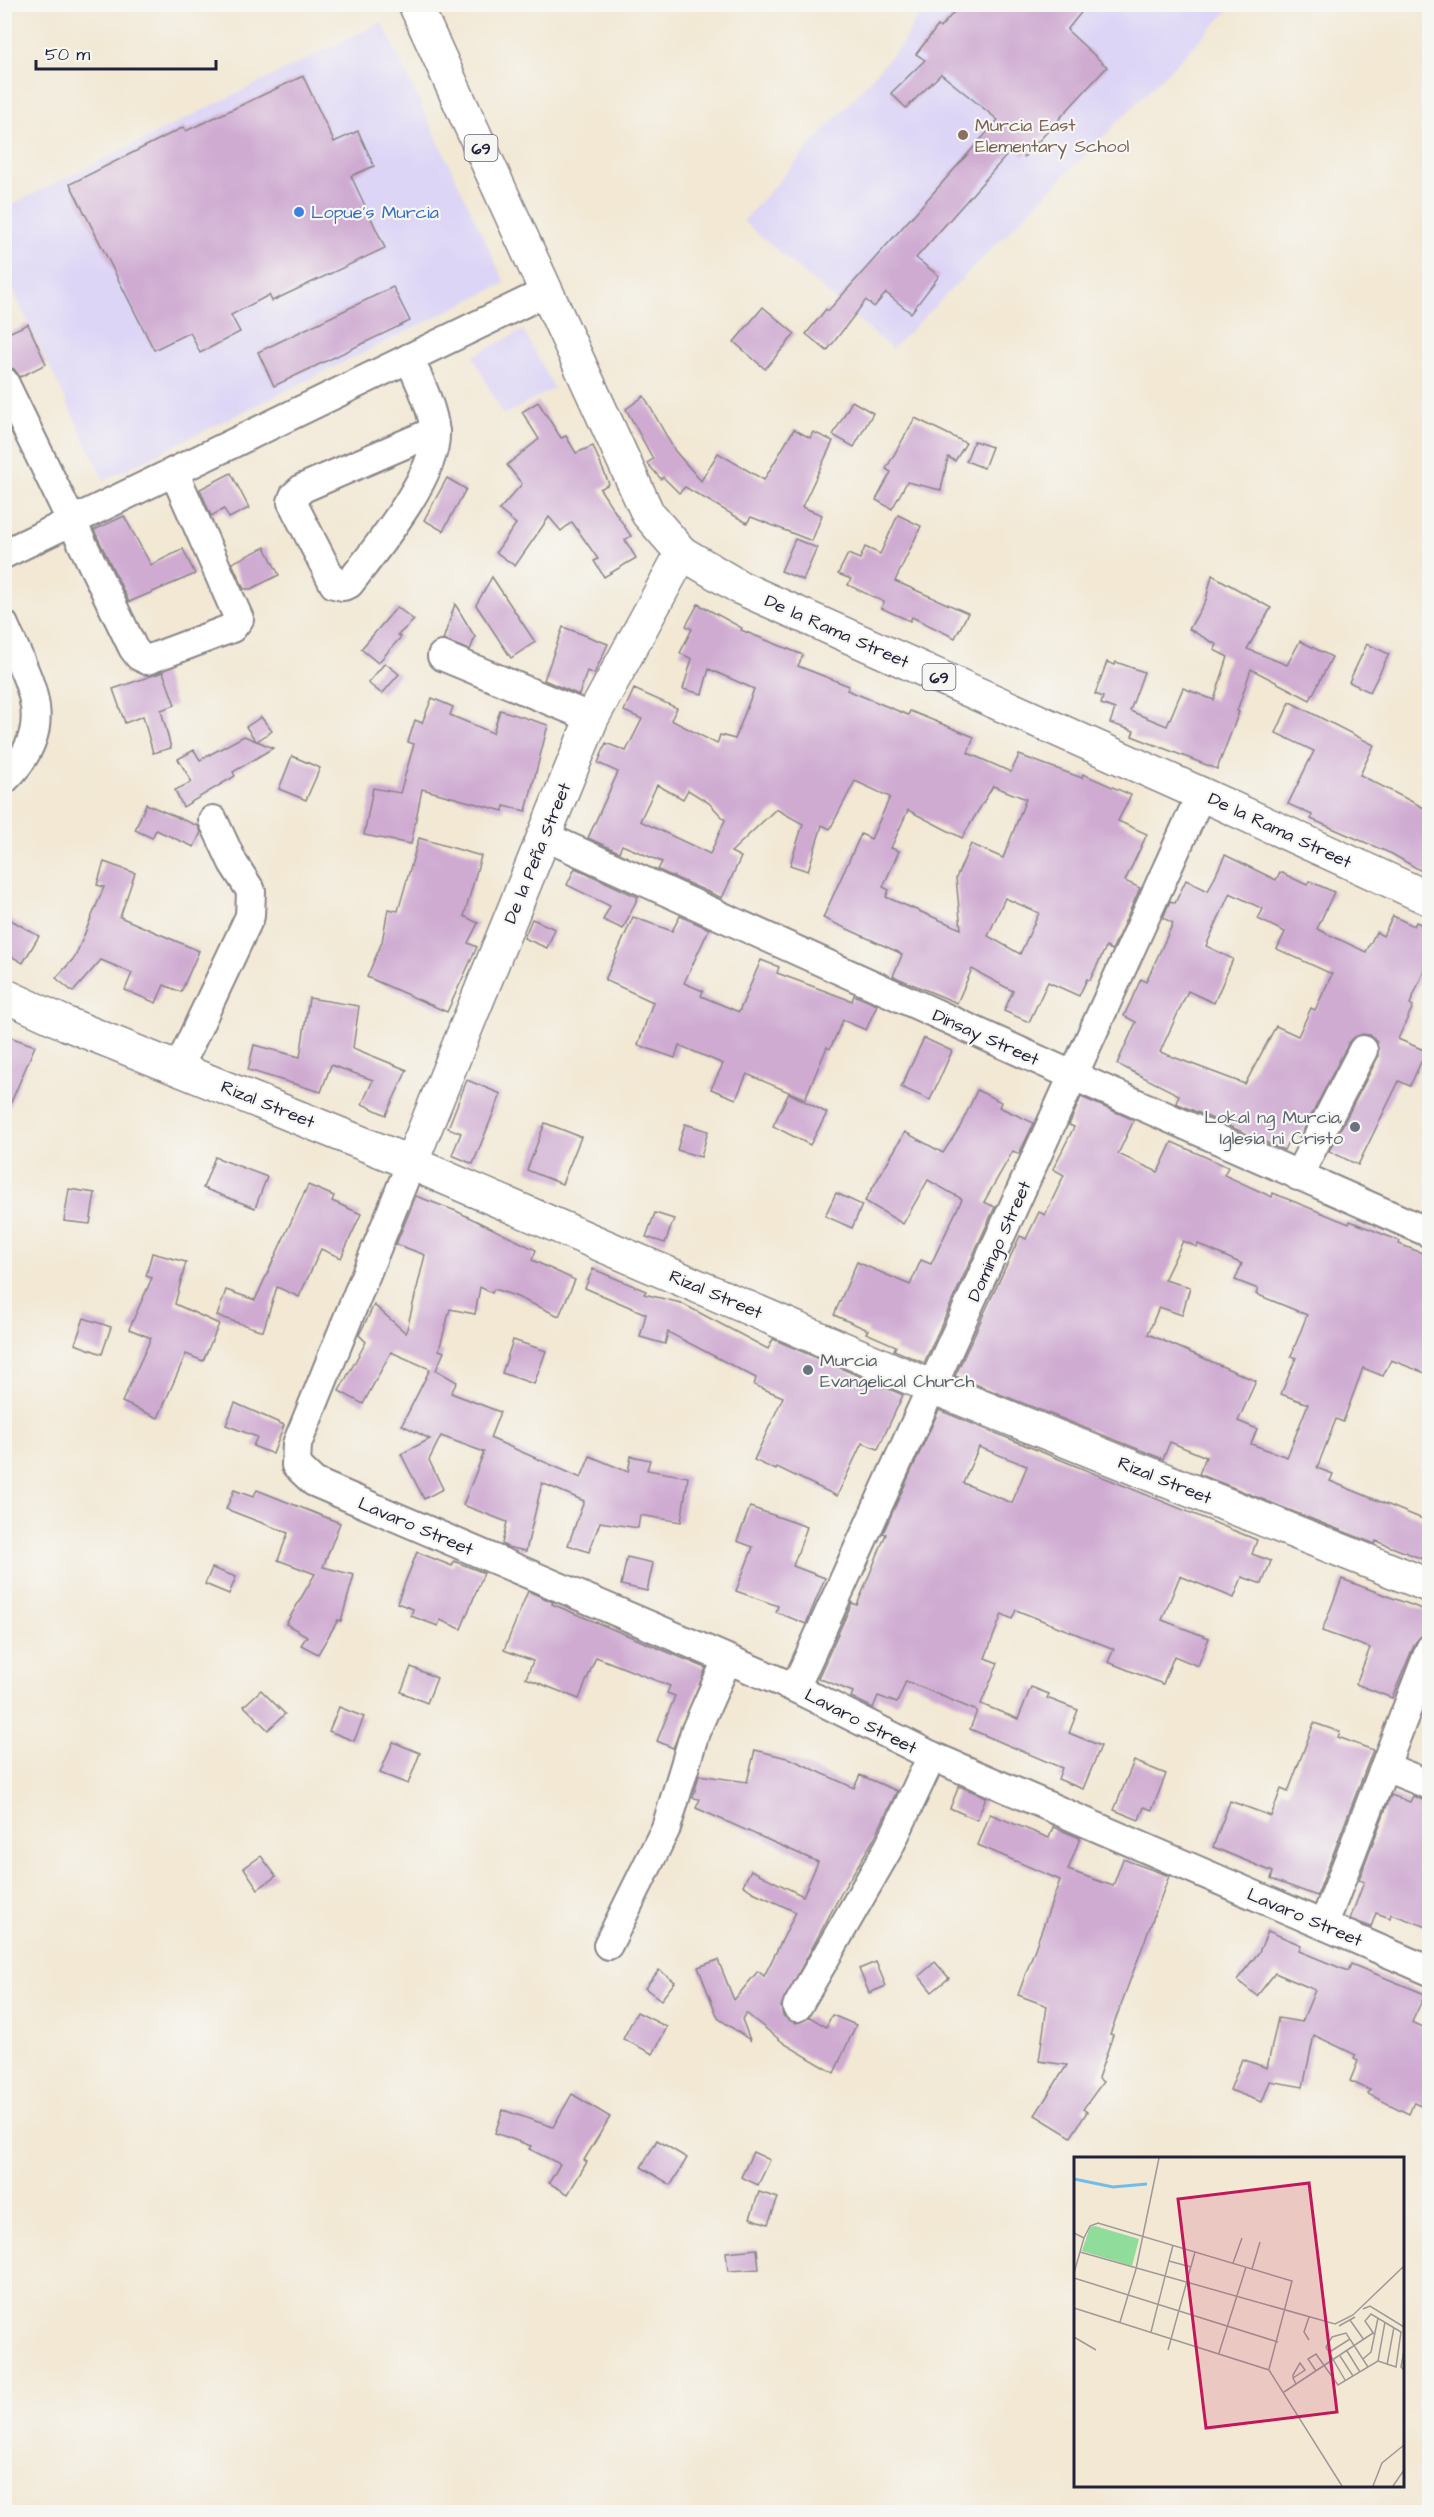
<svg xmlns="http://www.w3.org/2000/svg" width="1434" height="2517" font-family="'Architects Daughter',sans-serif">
  <rect width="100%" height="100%" fill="#f6f6f2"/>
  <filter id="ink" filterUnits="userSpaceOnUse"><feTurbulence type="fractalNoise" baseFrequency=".0167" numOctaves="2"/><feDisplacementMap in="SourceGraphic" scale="12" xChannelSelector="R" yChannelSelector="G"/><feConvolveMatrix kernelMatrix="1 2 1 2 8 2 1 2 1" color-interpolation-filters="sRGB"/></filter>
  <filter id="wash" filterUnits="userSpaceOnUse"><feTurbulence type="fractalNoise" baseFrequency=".008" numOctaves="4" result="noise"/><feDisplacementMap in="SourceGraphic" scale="24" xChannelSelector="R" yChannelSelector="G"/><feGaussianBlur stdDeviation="1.35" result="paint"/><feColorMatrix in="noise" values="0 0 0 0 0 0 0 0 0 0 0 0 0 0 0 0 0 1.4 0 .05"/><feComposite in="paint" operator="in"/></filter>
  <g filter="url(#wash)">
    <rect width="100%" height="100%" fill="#f2e8d4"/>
    <!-- built -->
    <g fill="#ddd5f6">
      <polygon points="924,5 1234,5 892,349 743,221 902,44"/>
      <polygon points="382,22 505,283 104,480 5,274 5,208"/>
      <polygon points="523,330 554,388 503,415 473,356"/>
    </g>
    <g id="blocks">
      <!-- building -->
      <g fill="#cfabd2" fill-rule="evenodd">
        <polygon points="961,4 1088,4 1067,30 1107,67 1024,157 1014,147 916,258 939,276 911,313 886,293 874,307 866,300 827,351 806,334 826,309 828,311 998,120 941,74 906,108 891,93 925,60 916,54 938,26 940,28"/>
        <polygon points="303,76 334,142 358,131 374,166 351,176 385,248 272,301 269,295 231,315 240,332 200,353 190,332 154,350 70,184 184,127 186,131"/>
        <polygon points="393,287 410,321 274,386 258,352"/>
        <polygon points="763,307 795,334 765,369 734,342"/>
        <polygon points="28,324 46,364 20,377 14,369 4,366 4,335"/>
        <polygon points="644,396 675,451 701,481 718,453 764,480 794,429 810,438 813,432 833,441 802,507 822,515 812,541 751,517 747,523 685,487 679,493 663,477 661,479 647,463 653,459 626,409"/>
        <polygon points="852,401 873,413 854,447 833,435"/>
        <polygon points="538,402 561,438 566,436 576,453 593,446 609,484 600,489 631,536 625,540 636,558 604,577 594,561 598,559 572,522 561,531 549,517 515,566 496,552 516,524 499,510 522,484 507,465 539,439 522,412"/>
        <polygon points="915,418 966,443 955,461 948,457 941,490 907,482 892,509 876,500 891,472 886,469"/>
        <polygon points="974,441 992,447 984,468 966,461"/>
        <polygon points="231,473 249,508 229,518 224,509 211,516 200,489"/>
        <polygon points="447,478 466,489 443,531 424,520"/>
        <polygon points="898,515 921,526 895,581 968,613 955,638 912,617 910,621 881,608 884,602 848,585 851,579 838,574 848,554 860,559 865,547 880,554"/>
        <polygon points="124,516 151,565 183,549 195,574 129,602 94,530"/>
        <polygon points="795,539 817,548 803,580 781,571"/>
        <polygon points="265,547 279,575 251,589 244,589 232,563"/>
        <polygon points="1212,575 1271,608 1247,649 1287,665 1300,641 1332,657 1310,700 1251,669 1237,711 1239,712 1217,769 1132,736 1134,731 1110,723 1115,709 1101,704 1103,697 1095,694 1107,662 1115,665 1116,662 1144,672 1130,711 1167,726 1183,688 1214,700 1228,657 1214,650 1217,645 1189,629 1206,600"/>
        <polygon points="492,577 535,642 511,658 476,605"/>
        <polygon points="455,604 475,637 470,650 443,640"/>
        <path d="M 698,604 L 742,628 L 741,630 L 803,655 L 798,666 L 849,686 L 847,690 L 908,715 L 910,711 L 974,737 L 968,753 L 1011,772 L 1019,755 L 1082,778 L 1083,774 L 1131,795 L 1118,821 L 1147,834 L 1125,881 L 1140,888 L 1112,950 L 1106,947 L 1090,980 L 1087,979 L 1079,996 L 1048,982 L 1029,1022 L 1004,1011 L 1013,991 L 972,969 L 957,1003 L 893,976 L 902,955 L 898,952 L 823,918 L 861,834 L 871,839 L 890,797 L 855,781 L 830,829 L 822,825 L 808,871 L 790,865 L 803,824 L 776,809 L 731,852 L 741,857 L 722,898 L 658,870 L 662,862 L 622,845 L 619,852 L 588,838 L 618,772 L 598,763 L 606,743 L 626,751 L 642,719 L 624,711 L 634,689 L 677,708 L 671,720 L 717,744 L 720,735 L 735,739 L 754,689 L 709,669 L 702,694 L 683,689 L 692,659 L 680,653 L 692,629 L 686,626 ZM 657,785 L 683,799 L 688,790 L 709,803 L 725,820 L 710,854 L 640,821 ZM 993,786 L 1026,799 L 1003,858 L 971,844 L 956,878 L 961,929 L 886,897 L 889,890 L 883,887 L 899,851 L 891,848 L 908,810 L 962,838 ZM 1005,898 L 1039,913 L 1020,954 L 988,936 Z"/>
        <polygon points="397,607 414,620 398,635 401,637 378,663 361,649"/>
        <polygon points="563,627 608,644 594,674 587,671 579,695 544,680"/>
        <polygon points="1367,644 1389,654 1370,692 1349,682"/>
        <polygon points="385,663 399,674 382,694 368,683"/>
        <polygon points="163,672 175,705 161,710 171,748 153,753 143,716 125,723 113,689"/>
        <polygon points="432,698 453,707 450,715 493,733 500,710 548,725 526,811 504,806 503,811 422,789 411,844 364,835 373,788 400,793 414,744 408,742 415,720 422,723"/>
        <polygon points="1290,702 1374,745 1360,775 1430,811 1430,876 1392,854 1311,819 1312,815 1288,804 1314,751 1276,733"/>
        <polygon points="261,717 272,731 257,741 273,748 233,772 235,776 183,807 175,790 192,782 178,759 194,750 200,760 244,736 256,741 246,727"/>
        <polygon points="292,756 320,768 306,800 279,789"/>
        <polygon points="146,804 198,826 201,832 194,847 156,830 152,838 135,830"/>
        <polygon points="419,838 481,856 464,916 478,923 468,943 477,947 447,1012 367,977 382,942 388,909 398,911"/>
        <path d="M 1225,855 L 1276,880 L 1280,872 L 1307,885 L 1309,881 L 1334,892 L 1317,929 L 1366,952 L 1376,932 L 1383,936 L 1393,916 L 1414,926 L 1416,922 L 1430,928 L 1430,956 L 1410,1004 L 1413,1006 L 1398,1039 L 1426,1051 L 1410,1086 L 1399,1081 L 1358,1165 L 1329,1151 L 1378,1057 L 1377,1042 L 1370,1035 L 1362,1034 L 1349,1042 L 1300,1137 L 1292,1133 L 1284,1150 L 1176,1103 L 1179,1095 L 1117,1064 L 1136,1022 L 1124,1016 L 1141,979 L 1146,982 L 1173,923 L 1163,918 L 1170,901 L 1175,903 L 1186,880 L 1208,891 ZM 1230,893 L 1263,909 L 1258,919 L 1285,932 L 1277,949 L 1332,974 L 1315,1010 L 1311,1008 L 1298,1036 L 1276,1026 L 1245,1084 L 1160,1052 L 1188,991 L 1214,1003 L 1233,959 L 1206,946 Z"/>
        <polygon points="104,862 135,873 120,917 199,951 181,992 164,985 156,1003 125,990 132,973 101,960 73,992 56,978 75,957 104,887 97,885"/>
        <polygon points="575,868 638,897 623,929 603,920 610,906 567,885"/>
        <polygon points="4,916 39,936 23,963 4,952"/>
        <polygon points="680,916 709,929 684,983 703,991 701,996 739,1012 761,960 779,967 777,973 852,1001 854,995 877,1005 866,1030 843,1020 830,1049 827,1047 805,1099 747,1074 736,1099 711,1089 723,1064 679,1045 675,1058 638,1045 653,1002 605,980 633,917 672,931"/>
        <polygon points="532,919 555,929 547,948 524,938"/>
        <polygon points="309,998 359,1006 353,1048 407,1070 386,1115 362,1104 373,1080 331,1065 321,1092 248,1070 254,1045 300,1057"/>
        <polygon points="4,1035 35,1046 4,1119"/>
        <polygon points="924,1038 952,1051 930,1100 901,1087"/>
        <polygon points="467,1080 501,1094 473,1164 452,1155 461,1133 448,1128"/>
        <polygon points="977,1090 1001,1102 999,1107 1034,1123 1019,1154 1013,1151 984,1202 995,1207 924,1363 894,1350 896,1346 866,1333 868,1330 834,1315 857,1262 910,1285 921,1260 931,1264 962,1199 928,1180 903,1224 865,1201 905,1132 943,1153 960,1127"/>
        <polygon points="789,1093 827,1113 810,1145 773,1126"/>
        <path d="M 1081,1097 L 1134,1120 L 1118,1154 L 1158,1172 L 1172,1142 L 1228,1167 L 1224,1175 L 1272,1197 L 1273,1193 L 1349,1224 L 1350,1221 L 1400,1241 L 1399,1244 L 1430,1256 L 1430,1375 L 1391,1360 L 1383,1376 L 1363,1368 L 1343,1422 L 1336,1419 L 1317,1468 L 1333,1474 L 1330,1481 L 1430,1522 L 1430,1562 L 1376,1541 L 1375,1544 L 1199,1474 L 1206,1457 L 1170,1442 L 1163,1459 L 955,1376 L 1020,1236 L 1026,1239 L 1039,1212 L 1045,1215 L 1064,1175 L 1053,1169 L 1074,1127 L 1069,1125 ZM 1183,1241 L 1197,1247 L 1198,1244 L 1242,1264 L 1235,1280 L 1258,1289 L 1256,1294 L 1307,1315 L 1291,1356 L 1296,1358 L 1281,1394 L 1308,1404 L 1287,1457 L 1251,1444 L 1257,1429 L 1238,1421 L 1256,1381 L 1148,1334 L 1159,1307 L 1182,1315 L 1190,1287 L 1164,1280 Z"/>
        <polygon points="545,1123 581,1137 562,1184 527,1170"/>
        <polygon points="685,1124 708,1131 701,1157 677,1150"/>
        <polygon points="215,1157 267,1177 255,1208 203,1188"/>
        <polygon points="308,1185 334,1196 332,1201 361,1214 341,1258 321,1249 299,1297 277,1287 263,1331 217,1316 226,1290 255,1300"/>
        <polygon points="69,1189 95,1193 90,1224 64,1221"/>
        <polygon points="836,1193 862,1205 852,1228 825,1216"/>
        <polygon points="416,1196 456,1211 536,1250 532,1260 575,1280 559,1316 515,1296 494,1289 492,1293 480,1287 475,1314 450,1309 439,1350 444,1352 436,1370 457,1382 451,1393 500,1412 490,1438 581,1478 590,1456 628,1472 631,1456 650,1460 647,1470 688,1477 681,1522 640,1515 638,1528 600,1522 589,1552 568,1545 584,1501 542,1483 526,1551 507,1547 502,1544 507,1522 463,1505 484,1452 441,1436 429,1460 443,1489 424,1499 401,1454 430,1439 402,1425 430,1369 391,1352 363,1404 339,1391 366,1342 359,1335 374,1305 406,1333 425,1255 396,1244"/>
        <polygon points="655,1213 674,1219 665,1243 646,1237"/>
        <polygon points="152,1253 186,1262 175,1304 219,1324 203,1361 186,1354 158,1418 122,1402 151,1338 129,1329 152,1278 146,1276"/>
        <polygon points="593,1269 646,1291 644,1294 681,1303 768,1349 773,1339 903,1395 878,1449 862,1443 837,1496 777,1467 776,1470 754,1460 783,1397 754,1385 756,1378 668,1332 665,1344 640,1337 646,1314 585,1288"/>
        <polygon points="84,1318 111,1327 102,1354 75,1344"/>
        <polygon points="513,1340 546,1351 534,1384 502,1373"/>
        <polygon points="235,1403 284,1425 273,1454 253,1446 257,1437 226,1425"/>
        <path d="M 939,1410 L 1257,1540 L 1252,1554 L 1271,1561 L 1262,1584 L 1242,1577 L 1234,1598 L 1180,1576 L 1162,1620 L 1209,1638 L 1198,1666 L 1174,1656 L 1163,1684 L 1108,1662 L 1114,1649 L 1016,1610 L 1012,1619 L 1002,1614 L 985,1658 L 998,1663 L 981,1704 L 1018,1719 L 1031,1687 L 1049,1694 L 1047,1698 L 1078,1710 L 1069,1733 L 1101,1746 L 1083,1789 L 1058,1779 L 1062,1768 L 970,1729 L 977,1711 L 906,1681 L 897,1703 L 878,1696 L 873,1708 L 851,1697 L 853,1692 L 818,1678 L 852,1603 L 857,1605 L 886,1534 L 883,1533 ZM 979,1447 L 1027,1466 L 1012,1503 L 963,1483 Z"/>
        <polygon points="234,1490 253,1497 257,1490 340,1523 323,1567 354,1575 341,1621 338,1620 318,1654 301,1645 307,1636 286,1624 315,1574 278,1560 288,1533 226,1509"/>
        <polygon points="750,1507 807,1527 793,1566 825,1578 806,1624 776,1612 778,1606 736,1591 753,1547 737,1541"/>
        <polygon points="417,1552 452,1566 454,1561 484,1573 461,1629 440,1620 438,1626 411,1616 413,1609 397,1603"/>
        <polygon points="627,1557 653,1563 647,1591 621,1585"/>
        <polygon points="212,1568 236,1577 229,1594 205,1584"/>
        <polygon points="1342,1579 1430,1612 1422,1635 1415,1643 1392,1698 1356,1684 1370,1648 1322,1631"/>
        <polygon points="528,1591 553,1602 552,1604 706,1668 673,1748 657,1741 675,1696 667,1693 670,1686 596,1657 579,1699 526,1678 533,1661 504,1650"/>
        <polygon points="411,1667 437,1678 427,1703 401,1692"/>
        <polygon points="261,1690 285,1714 268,1730 244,1706"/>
        <polygon points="339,1707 364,1717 354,1741 329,1731"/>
        <polygon points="1314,1723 1340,1732 1338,1737 1373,1750 1317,1896 1271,1879 1273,1872 1213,1847 1230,1801 1271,1816 1281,1789 1288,1792"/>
        <polygon points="393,1742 420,1753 408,1784 380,1773"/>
        <polygon points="755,1750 791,1759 854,1788 860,1775 897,1791 874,1839 844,1888 781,2006 783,2016 796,2023 810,2017 826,2027 832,2015 856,2025 834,2073 785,2044 746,2013 742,2019 750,2040 718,2018 698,1967 718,1960 734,2000 758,1971 764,1976 796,1912 753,1892 743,1885 751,1870 803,1896 818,1862 696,1808 700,1799 693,1798 699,1775 747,1782"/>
        <polygon points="1134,1761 1166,1774 1152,1810 1144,1807 1139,1820 1114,1810"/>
        <polygon points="959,1786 986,1797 977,1820 950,1808"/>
        <polygon points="1391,1795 1410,1802 1413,1796 1430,1803 1430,1861 1423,1879 1430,1881 1430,1928 1391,1914 1390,1918 1376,1913 1371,1927 1350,1919 1364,1882 1359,1880"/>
        <polygon points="990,1814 1049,1838 1053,1827 1080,1838 1068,1870 1113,1886 1123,1859 1169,1876 1110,2034 1113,2035 1098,2078 1103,2082 1083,2109 1087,2112 1071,2137 1035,2115 1067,2065 1039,2061 1047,2006 1018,1995 1060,1880 978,1845"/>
        <polygon points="261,1856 276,1876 258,1889 244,1868"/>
        <polygon points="1268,1931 1301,1945 1299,1951 1348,1971 1351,1964 1425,1994 1412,2022 1430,2030 1430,2109 1414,2102 1409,2114 1368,2094 1370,2090 1350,2081 1358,2061 1354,2059 1356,2055 1314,2035 1303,2087 1270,2081 1262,2102 1230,2090 1242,2059 1267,2068 1278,2018 1302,2022 1315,1990 1275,1973 1257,1996 1237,1980 1259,1952"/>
        <polygon points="876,1962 886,1986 869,1993 859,1969"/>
        <polygon points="935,1962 949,1978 932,1992 919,1976"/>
        <polygon points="659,1970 675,1982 661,2000 645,1988"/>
        <polygon points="637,2012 667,2027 653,2054 623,2039"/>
        <polygon points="572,2094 610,2117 584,2160 587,2162 568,2194 549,2183 560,2164 529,2149 531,2146 495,2133 503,2110 553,2127"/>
        <polygon points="657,2140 687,2158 671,2185 641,2167"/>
        <polygon points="753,2152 770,2160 758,2185 741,2177"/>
        <polygon points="759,2192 778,2198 768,2224 750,2218"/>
        <polygon points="757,2249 759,2269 728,2271 726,2252"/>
      </g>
    </g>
  </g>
  <g filter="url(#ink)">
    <use href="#blocks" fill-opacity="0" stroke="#8a8588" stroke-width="1.5"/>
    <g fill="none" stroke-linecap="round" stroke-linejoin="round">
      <!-- minor casing -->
      <g stroke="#8a8588" stroke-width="32">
        <g id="minor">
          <path d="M 409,358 C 419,380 433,408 435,433 C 437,475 375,550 349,584 L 343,586 L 334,584 L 292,502 L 294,496 L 303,488 L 435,431"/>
          <polyline points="4,382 133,648 139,656 147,660 232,628 239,619 174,472"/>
          <polyline points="4,554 548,291"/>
          <path d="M 4,625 C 30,685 60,726 4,780"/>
          <polyline points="442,656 592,718"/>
          <polyline points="544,836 1074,1076 1430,1233"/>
          <polyline points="179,1067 250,916 251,891 233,863 213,820"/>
          <polyline points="411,1163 297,1444 296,1465 314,1482 795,1688 932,1756 1430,1971"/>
          <polyline points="1298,1176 1363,1050"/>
          <polyline points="795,1688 1201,794"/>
          <polyline points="1385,1767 1430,1785"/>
          <polyline points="1324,1924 1430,1649"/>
          <polyline points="608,1945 666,1828 695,1732 727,1660"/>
          <polyline points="797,2007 889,1847 932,1756"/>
        </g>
      </g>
      <!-- tertiary casing -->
      <g stroke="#8a8588" stroke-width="36">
        <g id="tertiary">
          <polyline points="4,995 67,1024 411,1163 932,1387 1430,1586"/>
          <polyline points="411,1163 592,718 682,553"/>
        </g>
      </g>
      <!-- trunk casing -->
      <g stroke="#8a8588" stroke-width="36">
        <polyline id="trunk" points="415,4 648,514 682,553 741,588 1201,794 1430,899"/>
      </g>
      <!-- minor -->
      <use href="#minor" stroke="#fff" stroke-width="28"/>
      <!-- tertiary -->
      <use href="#tertiary" stroke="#fff" stroke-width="33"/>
      <!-- trunk -->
      <use href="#trunk" stroke="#fff" stroke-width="33"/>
    </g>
  </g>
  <!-- markers -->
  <circle fill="#8d6e63" stroke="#f6f6f2" stroke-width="2" cx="963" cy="135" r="6"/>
  <circle fill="#3f7fe0" stroke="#f6f6f2" stroke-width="2" cx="299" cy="212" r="6"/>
  <g fill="#6b7280" stroke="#f6f6f2" stroke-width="2">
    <circle cx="1355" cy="1127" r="6"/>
    <circle cx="808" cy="1370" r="6"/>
  </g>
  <g text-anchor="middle" stroke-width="4.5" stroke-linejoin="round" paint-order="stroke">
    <!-- shield labels -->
    <g fill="#f6f6f2" stroke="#626272" stroke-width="1.5">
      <rect x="464.5" y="135" width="33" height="26" rx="4.5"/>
      <rect x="922.5" y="664" width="33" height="26" rx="4.5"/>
    </g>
    <g font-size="16" font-weight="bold" fill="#22223b">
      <text x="481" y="154">69</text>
      <text x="939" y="683">69</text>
    </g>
    <!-- education labels -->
    <g font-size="18" fill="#785e54" stroke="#f6f6f2" text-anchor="start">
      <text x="975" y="131">Murcia East<tspan x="975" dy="21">Elementary School</tspan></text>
    </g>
    <!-- shop labels -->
    <g font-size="18" fill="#366cbe" stroke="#f6f6f2" text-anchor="start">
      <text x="311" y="218">Lopue's Murcia</text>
    </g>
    <!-- street labels -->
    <g font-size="18" fill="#22223b" stroke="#f6f6f2">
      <text transform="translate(837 631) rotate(24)" y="6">De la Rama Street</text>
      <text transform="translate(1280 830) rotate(25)" y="6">De la Rama Street</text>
      <text transform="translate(537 853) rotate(-68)" y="6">De la Peña Street</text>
      <text transform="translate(986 1037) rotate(24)" y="6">Dinsay Street</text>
      <text transform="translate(268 1104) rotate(22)" y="6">Rizal Street</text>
      <text transform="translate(999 1241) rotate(-66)" y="6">Domingo Street</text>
      <text transform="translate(716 1294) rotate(23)" y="6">Rizal Street</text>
      <text transform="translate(1165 1480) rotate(22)" y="6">Rizal Street</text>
      <text transform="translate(416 1526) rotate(23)" y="6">Lavaro Street</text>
      <text transform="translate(861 1721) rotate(27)" y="6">Lavaro Street</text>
      <text transform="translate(1305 1917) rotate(23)" y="6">Lavaro Street</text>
    </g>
    <!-- worship labels -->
    <g font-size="18" fill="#5b616d" stroke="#f6f6f2" text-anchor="end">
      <text x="1343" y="1123">Lokal ng Murcia,<tspan x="1343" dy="21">Iglesia ni Cristo</tspan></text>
      <text x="820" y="1366" text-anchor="start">Murcia<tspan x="820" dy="21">Evangelical Church</tspan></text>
    </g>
  </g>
  <!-- overview -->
  <g transform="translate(1074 2157)">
    <rect width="330" height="330" fill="#f2e8d4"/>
    <path d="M 21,69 L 65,82 L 58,109 L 8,94 L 16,70 Z" fill="#90dc9a"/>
    <path fill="none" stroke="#72bceb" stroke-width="3" d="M 0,22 L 39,30 L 73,27"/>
    <path fill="none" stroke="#9f9997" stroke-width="1.5" d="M 0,76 L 10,81 L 0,116M 10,81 L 16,69 L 24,66 L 218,124 L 195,212M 6,95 L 261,167 L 279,158 L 330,109M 95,104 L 117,110M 159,106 L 168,81M 178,112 L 186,85M 0,121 L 204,185M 0,151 L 195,213 L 268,329M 289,152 L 296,149 L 330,170M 276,163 L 290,183M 46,165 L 62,112 L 85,1M 265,169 L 281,160M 77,175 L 99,88M 300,177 L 291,164 L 297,157 L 327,175 L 322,210 L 304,204M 0,180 L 22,193M 235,183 L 230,175 L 235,160M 94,193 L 121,95M 330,193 L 327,210 L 330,213M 273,194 L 286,215M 145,196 L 172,110M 254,196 L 276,182M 266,199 L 279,219M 289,202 L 297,195 L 304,161M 313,208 L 320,170M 242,214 L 234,202 L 242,197 L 264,228 L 304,204 L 311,165M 219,221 L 231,213 L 226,206 L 219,218 L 219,221 L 222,227M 271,223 L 252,190 L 258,180 L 272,176 L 294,210M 210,235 L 299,176M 299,329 L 308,306 L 330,288M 319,329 L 330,313"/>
    <path fill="#c2185b" fill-opacity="0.15" stroke="#c2185b" stroke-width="3" d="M 235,26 L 263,255 L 132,271 L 104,42 Z"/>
    <rect width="330" height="330" fill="none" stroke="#22223b" stroke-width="3"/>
  </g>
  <!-- margin -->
  <rect width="1434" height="2517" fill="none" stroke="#f6f6f2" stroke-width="24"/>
  <!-- scale -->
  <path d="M36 60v9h180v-9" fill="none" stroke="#22223b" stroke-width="3"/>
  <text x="45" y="60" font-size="18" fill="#22223b" stroke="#f6f6f2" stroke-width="4.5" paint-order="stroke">50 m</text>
</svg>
